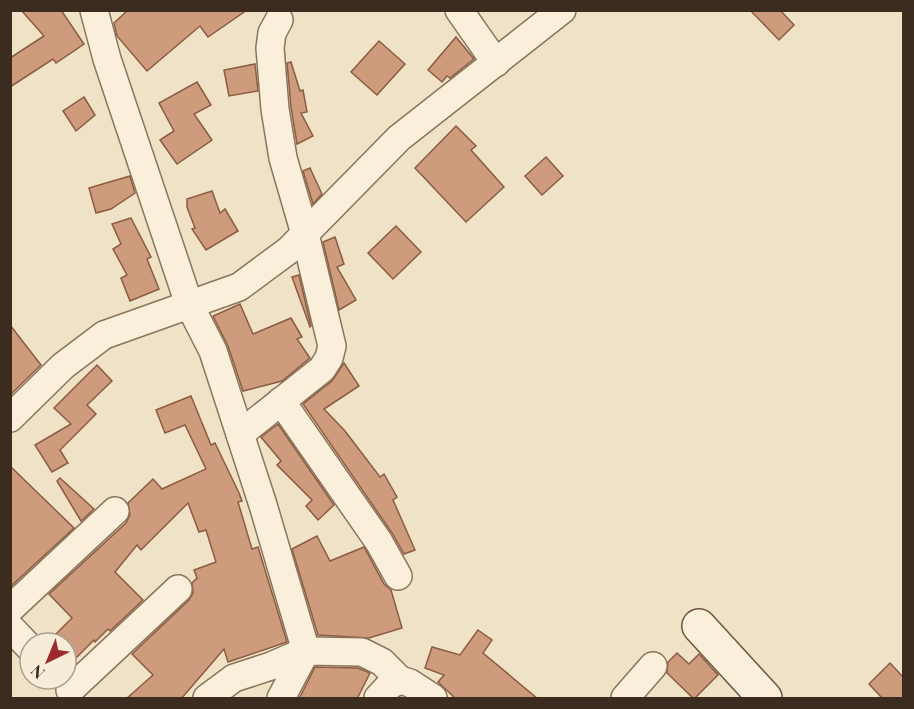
<svg xmlns="http://www.w3.org/2000/svg" width="914" height="709" font-family="'Playfair Display',serif">
  <rect width="100%" height="100%" fill="#efe2c7"/>
  <!-- building -->
  <g fill="#ce9c7d" stroke="#8b5c41" stroke-width="1.5">
    <polygon points="21,10 61,10 84,44 56,63 53,59 10,87 10,58 44,36"/>
    <polygon points="128,10 247,10 208,37 200,26 147,71 117,36 114,23"/>
    <polygon points="750,10 780,10 794,25 779,40"/>
    <polygon points="456,37 474,59 450,78 447,76 442,82 428,70"/>
    <polygon points="379,41 405,64 377,95 351,72"/>
    <polygon points="291,62 300,91 303,90 307,112 301,113 313,136 297,144 291,107 287,63"/>
    <polygon points="255,64 258,91 229,96 224,70"/>
    <polygon points="197,82 211,105 194,114 212,140 177,164 160,140 174,131 159,103"/>
    <polygon points="84,97 95,115 76,131 63,111"/>
    <polygon points="456,126 476,146 471,150 504,187 466,222 415,168"/>
    <polygon points="546,157 563,176 542,195 525,176"/>
    <polygon points="310,168 322,194 313,204 303,171"/>
    <polygon points="130,176 135,193 111,209 96,213 89,188"/>
    <polygon points="212,191 220,213 225,209 238,231 206,250 192,229 195,228 187,207 187,199"/>
    <polygon points="131,218 151,257 147,259 159,289 130,301 121,278 127,275 113,249 121,244 112,224"/>
    <polygon points="396,226 421,252 393,279 368,253"/>
    <polygon points="335,237 344,264 337,267 356,300 339,310 323,242"/>
    <polygon points="299,275 311,326 310,327 292,277"/>
    <polygon points="240,304 253,334 291,318 302,337 297,339 310,358 282,381 243,391 228,346 213,316"/>
    <polygon points="10,325 41,365 10,395"/>
    <polygon points="344,363 359,386 324,409 345,431 380,477 384,474 397,497 393,500 415,550 404,554 392,533 303,404 332,381"/>
    <polygon points="97,365 112,381 87,405 96,414 60,450 68,463 52,472 35,445 71,424 54,408"/>
    <polygon points="191,396 211,445 215,443 239,493 242,501 238,502 252,549 258,547 287,642 228,662 224,649 181,699 126,699 153,675 132,654 189,600 193,593 192,583 197,578 194,570 216,562 206,530 199,532 188,503 141,550 137,545 115,572 143,600 110,631 108,629 95,642 94,640 75,659 66,650 66,643 59,643 53,637 72,618 49,594 126,523 130,515 128,503 153,479 162,489 206,469 185,425 165,433 156,410"/>
    <polygon points="278,424 334,505 318,520 306,506 312,500 277,465 281,461 261,437"/>
    <polygon points="10,466 74,528 10,587"/>
    <polygon points="60,478 94,509 81,521 57,481"/>
    <polygon points="317,536 330,561 364,547 384,584 391,590 402,628 369,638 318,635 292,549"/>
    <polygon points="478,630 492,640 483,653 538,699 456,699 438,682 444,675 425,668 432,647 460,655"/>
    <polygon points="677,653 689,664 699,654 718,675 694,699 667,673 668,662"/>
    <polygon points="890,663 903,677 903,699 883,699 869,684"/>
    <polygon points="315,667 358,668 370,673 357,699 299,699"/>
  </g>
  <g fill="none" stroke-linecap="round" stroke-linejoin="round">
    <!-- street casing -->
    <g stroke="#8b745c" stroke-width="30">
      <g id="street">
        <polyline points="94,10 107,59 189,304 213,351 263,505 306,651 271,666 234,678 207,698"/>
        <polyline points="459,10 496,63"/>
        <polyline points="281,401 379,542 398,576"/>
        <polyline points="10,418 63,366 104,335 239,287 289,250 399,138 562,10"/>
        <polyline points="240,434 322,369 329,358 332,346 305,234 283,158 275,109 270,48 272,33 279,20"/>
        <polyline points="10,609 115,511"/>
        <polyline points="10,627 30,648"/>
        <polyline points="70,690 178,589"/>
        <polyline points="281,698 306,651 362,652 382,662 400,680"/>
        <polyline points="378,698 390,685 400,680 410,683 433,698"/>
        <polyline points="625,698 653,666"/>
      </g>
    </g>
    <!-- secondary casing -->
    <g stroke="#6d553f" stroke-width="36">
      <polyline id="secondary" points="699,626 765,698"/>
    </g>
    <!-- street -->
    <use href="#street" stroke="#f9efdb" stroke-width="27"/>
    <!-- secondary -->
    <use href="#secondary" stroke="#f9efdb" stroke-width="33"/>
  </g>
  <!-- border -->
  <rect width="914" height="709" fill="none" stroke="#3c2c20" stroke-width="24"/>
  <!-- north arrow -->
  <g transform="translate(48 661) rotate(223)"><circle r="28" fill="#f6ecd7" stroke="#ac9f8e" stroke-width="1.5"/>
  <path d="M0-4.5L10 22L0 15L-10 22Z" fill="#9c2b2f"/>
  <text y="-9" font-size="16" font-weight="bold" text-anchor="middle" fill="#3c2c20">N</text>
  </g>
</svg>
